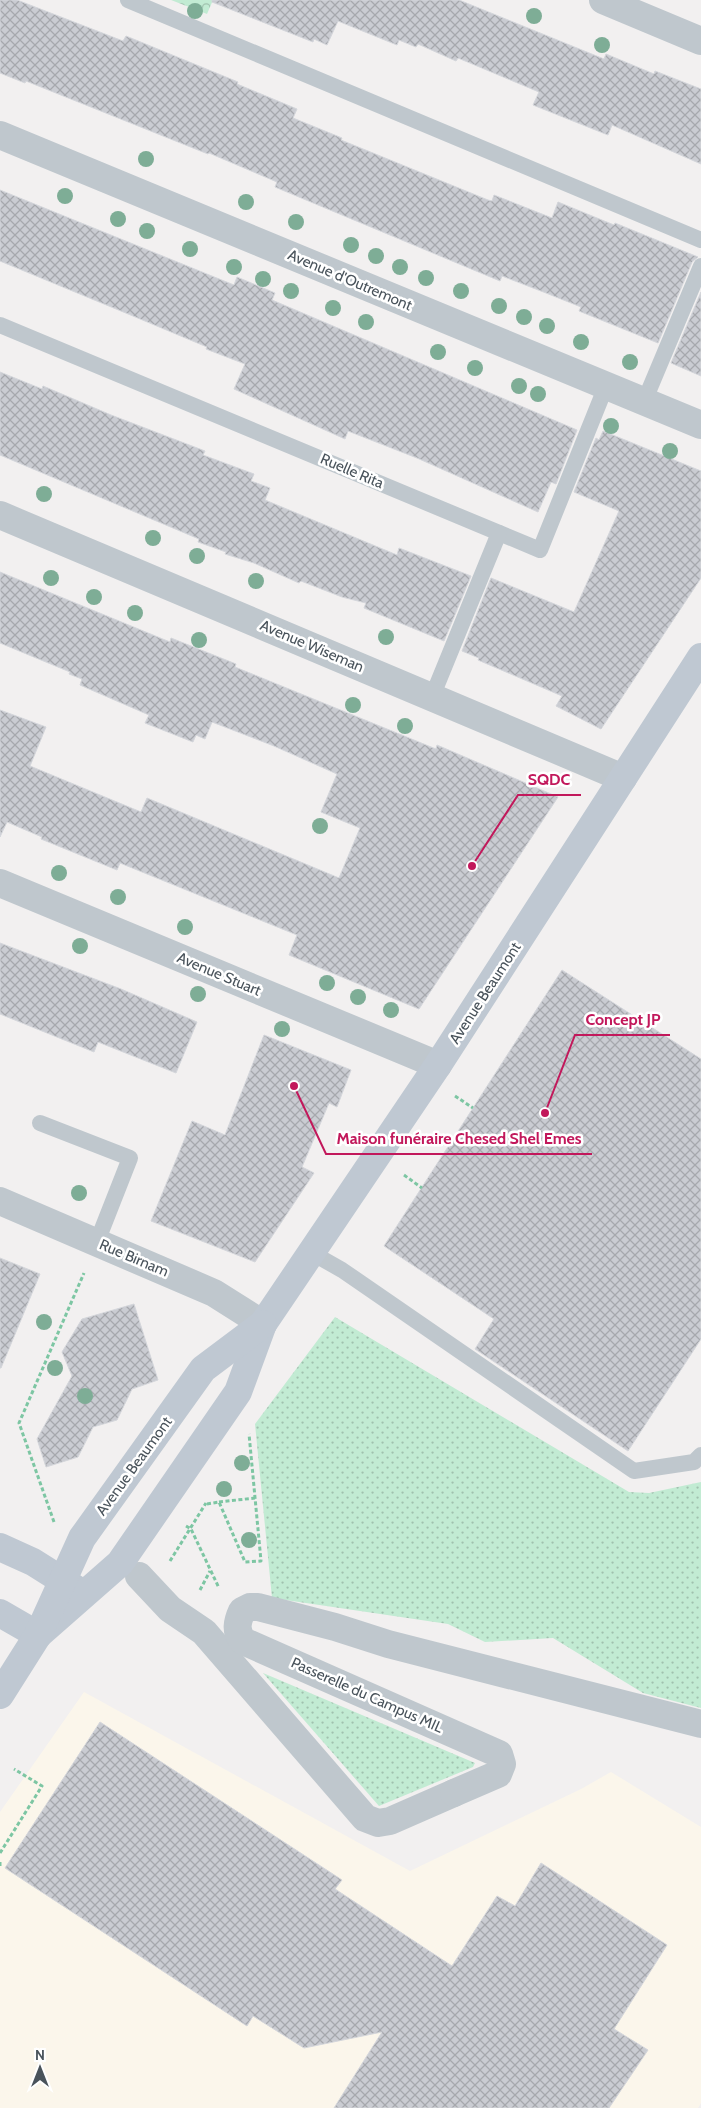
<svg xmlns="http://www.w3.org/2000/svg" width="701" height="2108" font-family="Cabin,sans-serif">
  <defs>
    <pattern id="grass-dots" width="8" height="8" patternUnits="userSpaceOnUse" patternTransform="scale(1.25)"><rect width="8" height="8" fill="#c2ebd3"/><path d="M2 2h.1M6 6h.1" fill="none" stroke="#a0c1ae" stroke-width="1.8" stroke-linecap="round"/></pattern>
    <pattern id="forest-crowns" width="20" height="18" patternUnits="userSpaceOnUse" patternTransform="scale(1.25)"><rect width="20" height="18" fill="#c2ebd3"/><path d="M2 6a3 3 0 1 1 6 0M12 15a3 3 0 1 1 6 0" fill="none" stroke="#a0c1ae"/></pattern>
    <pattern id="building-cross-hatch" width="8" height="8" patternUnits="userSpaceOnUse" patternTransform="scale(1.25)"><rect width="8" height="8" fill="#caccd2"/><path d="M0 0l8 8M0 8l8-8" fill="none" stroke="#a6a8ad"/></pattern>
  </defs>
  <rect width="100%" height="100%" fill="#f2f0f0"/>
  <!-- commercial -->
  <polygon fill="#fbf6eb" points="84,1692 410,1871 581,1789 611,1772 701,1827 701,2103 698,2108 0,2108 0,1812"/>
  <!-- grass -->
  <g fill="url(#grass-dots)">
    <polygon points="335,1317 629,1492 649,1493 701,1482 701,1708 643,1693 553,1638 485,1642 448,1624 272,1598 255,1424"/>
    <polygon points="263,1673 475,1763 473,1767 379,1806"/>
  </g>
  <!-- forest -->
  <polygon fill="url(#forest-crowns)" points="171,0 213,0 207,14"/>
  <!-- building -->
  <g fill="url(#building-cross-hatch)" stroke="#d4d6db">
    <polygon points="0,0 17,0 123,41 126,36 238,82 237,84 297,109 293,118 342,138 341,140 488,200 492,201 494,195 552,218 558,202 614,225 615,223 698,257 692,262 658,343 579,311 581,307 546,293 502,276 500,281 275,187 277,182 209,153 208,154 26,81 25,83 0,73"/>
    <polygon points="212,0 459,0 604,59 606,54 654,74 655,71 701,89 701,164 612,125 608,135 533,105 539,92 458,58 456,61 418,44 416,47 399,40 397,45 338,21 327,45 314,39 313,42 212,2"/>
    <polygon points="0,190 234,285 237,277 275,293 272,300 577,430 556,484 551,482 538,512 417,458 348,431 345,439 234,389 245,364 206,349 207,347 133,316 0,261"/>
    <polygon points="701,292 701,376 671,363"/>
    <polygon points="0,372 42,389 43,386 111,415 205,451 203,455 254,474 251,481 270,488 265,500 397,555 399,548 471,576 444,641 364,608 366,603 342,597 301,581 299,583 254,563 225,554 226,552 198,542 199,539 0,455"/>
    <polygon points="603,431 701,471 701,578 601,729 556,706 562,696 478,660 479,658 462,651 491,578 574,612 619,511 574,492 596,438 599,440"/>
    <polygon points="0,572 170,642 171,638 236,664 235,667 436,749 437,745 558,797 419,1009 289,955 297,935 120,863 117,870 41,839 42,837 7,822 0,837 0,710 46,727 30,766 141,812 147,798 339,878 360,828 321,812 337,774 274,746 212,722 205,739 196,735 193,742 145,723 149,715 80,685 82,679 69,674 70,672 0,643"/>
    <polygon points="0,943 121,989 197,1022 176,1073 98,1042 94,1052 0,1014"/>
    <polygon points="562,970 701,1059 701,1339 628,1451 475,1349 494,1319 384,1246"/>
    <polygon points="264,1035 351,1070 337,1107 329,1103 302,1167 314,1173 255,1262 151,1221 192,1121 225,1135"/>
    <polygon points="0,1258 40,1274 1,1368 0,1368"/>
    <polygon points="134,1304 158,1380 132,1389 117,1420 93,1427 78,1457 46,1467 37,1439 72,1376 62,1352 82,1319"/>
    <polygon points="100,1722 342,1880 335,1889 452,1966 497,1896 515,1906 541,1863 667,1945 614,2029 648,2050 609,2108 334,2108 382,2032 304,2048 253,2016 247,2026 5,1868"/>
  </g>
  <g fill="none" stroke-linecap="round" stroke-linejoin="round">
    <!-- path -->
    <g stroke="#7dc6a3" stroke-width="3" stroke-dasharray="4 2.5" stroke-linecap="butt">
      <polyline points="455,1096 473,1108"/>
      <polyline points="404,1175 422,1188"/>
      <polyline points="219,1502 255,1498"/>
      <polyline points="207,1504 219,1502 245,1562 261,1561 249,1434"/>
      <polyline points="54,1522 19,1423 84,1273"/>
      <polyline points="186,1526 191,1529 219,1588"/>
      <polyline points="170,1561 206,1503"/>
      <polyline points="200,1590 210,1571"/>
      <polyline points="0,1853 42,1786 14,1769"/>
      <polyline points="0,1862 0,1868"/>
    </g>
    <!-- lane -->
    <g stroke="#bfc7cd" stroke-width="16">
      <polyline points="128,0 701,240"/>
      <polyline points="0,325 540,550 606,386"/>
      <polyline points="644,402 701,266"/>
      <polyline points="432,697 499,533"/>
      <polyline points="40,1123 130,1158 97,1242"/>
      <polyline points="312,1253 342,1270 634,1471 694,1462 701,1455"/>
    </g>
    <!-- street -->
    <g stroke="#bfc7cd" stroke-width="28">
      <polyline points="603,0 701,41"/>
      <polyline points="0,135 701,425"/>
      <polyline points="0,515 623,778"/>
      <polyline points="0,883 438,1065"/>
      <polyline points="0,1201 214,1293 263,1324"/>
      <polyline points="139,1576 170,1609 204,1632 365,1818 378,1823 390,1821 454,1793"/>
    </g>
    <!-- secondary -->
    <g stroke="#bfc8d2" stroke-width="28">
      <polyline points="0,1547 33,1562 79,1591"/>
      <polyline points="0,1613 38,1635"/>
      <polyline points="38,1635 120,1563 238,1392 263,1324 438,1065 701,657"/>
      <polyline points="0,1695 38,1635 82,1538 203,1369 263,1324"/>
    </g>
    <!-- street-bridge -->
    <path stroke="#bfc7cd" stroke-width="28" d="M 454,1793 L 498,1774 L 502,1764 L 499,1754 L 243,1641 C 235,1631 237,1622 242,1611 L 250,1607 L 258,1607 L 335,1627 L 388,1644 L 701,1724"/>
  </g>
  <!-- trees -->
  <g fill="#7ead96">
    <circle cx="195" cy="11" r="8"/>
    <circle cx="534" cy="16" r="8"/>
    <circle cx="602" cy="45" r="8"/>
    <circle cx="146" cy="159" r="8"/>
    <circle cx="65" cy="196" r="8"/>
    <circle cx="246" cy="202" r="8"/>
    <circle cx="118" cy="219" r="8"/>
    <circle cx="296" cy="222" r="8"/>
    <circle cx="147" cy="231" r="8"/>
    <circle cx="351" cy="245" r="8"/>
    <circle cx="190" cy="249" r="8"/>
    <circle cx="376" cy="256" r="8"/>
    <circle cx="234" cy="267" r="8"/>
    <circle cx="400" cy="267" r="8"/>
    <circle cx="426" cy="278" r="8"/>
    <circle cx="263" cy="279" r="8"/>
    <circle cx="291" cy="291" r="8"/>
    <circle cx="461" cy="291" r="8"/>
    <circle cx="499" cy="306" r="8"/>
    <circle cx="333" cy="308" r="8"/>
    <circle cx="524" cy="317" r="8"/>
    <circle cx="366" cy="322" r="8"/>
    <circle cx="547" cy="326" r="8"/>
    <circle cx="581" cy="342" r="8"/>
    <circle cx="438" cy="352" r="8"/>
    <circle cx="630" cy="362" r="8"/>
    <circle cx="475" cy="368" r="8"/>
    <circle cx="519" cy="386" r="8"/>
    <circle cx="538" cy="394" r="8"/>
    <circle cx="611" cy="426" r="8"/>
    <circle cx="670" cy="451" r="8"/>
    <circle cx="44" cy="494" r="8"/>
    <circle cx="153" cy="538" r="8"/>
    <circle cx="197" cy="556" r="8"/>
    <circle cx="51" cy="578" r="8"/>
    <circle cx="256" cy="581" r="8"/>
    <circle cx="94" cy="597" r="8"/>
    <circle cx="135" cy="613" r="8"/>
    <circle cx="386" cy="637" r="8"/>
    <circle cx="199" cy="640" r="8"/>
    <circle cx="353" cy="705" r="8"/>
    <circle cx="405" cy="726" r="8"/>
    <circle cx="320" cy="826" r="8"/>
    <circle cx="59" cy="873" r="8"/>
    <circle cx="118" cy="897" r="8"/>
    <circle cx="185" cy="927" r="8"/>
    <circle cx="80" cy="946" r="8"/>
    <circle cx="327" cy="983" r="8"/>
    <circle cx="198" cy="994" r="8"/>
    <circle cx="358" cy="997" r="8"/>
    <circle cx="391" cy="1010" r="8"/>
    <circle cx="282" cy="1029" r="8"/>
    <circle cx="79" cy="1193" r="8"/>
    <circle cx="44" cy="1322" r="8"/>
    <circle cx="55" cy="1368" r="8"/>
    <circle cx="85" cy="1396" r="8"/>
    <circle cx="242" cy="1463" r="8"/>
    <circle cx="224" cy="1489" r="8"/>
    <circle cx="249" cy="1540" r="8"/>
  </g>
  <g text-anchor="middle" stroke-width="5" stroke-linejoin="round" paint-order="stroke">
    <!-- street labels -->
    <g font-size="15" fill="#49535b" stroke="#fff">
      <text transform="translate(350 280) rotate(23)" y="5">Avenue d'Outremont</text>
      <text transform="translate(352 471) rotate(23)" y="5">Ruelle Rita</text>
      <text transform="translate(312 646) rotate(23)" y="5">Avenue Wiseman</text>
      <text transform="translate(219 974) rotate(23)" y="5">Avenue Stuart</text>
      <text transform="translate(485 993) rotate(-57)" y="5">Avenue Beaumont</text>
      <text transform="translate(134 1258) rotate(23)" y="5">Rue Birnam</text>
      <text transform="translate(134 1466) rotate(-54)" y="5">Avenue Beaumont</text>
      <text transform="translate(367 1695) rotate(24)" y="5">Passerelle du Campus MIL</text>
    </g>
  </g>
  <!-- callouts -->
  <path fill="none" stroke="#c2185b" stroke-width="2" d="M472 866L518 795H581M545 1113L575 1035H670M294 1086L326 1154H592"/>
  <g fill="#c2185b" stroke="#fff" stroke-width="2">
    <circle cx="472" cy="866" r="5"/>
    <circle cx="545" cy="1113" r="5"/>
    <circle cx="294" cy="1086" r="5"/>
  </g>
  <g font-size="16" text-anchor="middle" font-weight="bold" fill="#c2185b" stroke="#fff" stroke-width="5" stroke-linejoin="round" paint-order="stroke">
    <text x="549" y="785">SQDC</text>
    <text x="623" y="1025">Concept JP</text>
    <text x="459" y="1144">Maison funéraire Chesed Shel Emes</text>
  </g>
  <!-- north arrow -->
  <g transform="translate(40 2068)" stroke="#ffffff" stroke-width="4" paint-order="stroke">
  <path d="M0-4L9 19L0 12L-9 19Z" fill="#49535b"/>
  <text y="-8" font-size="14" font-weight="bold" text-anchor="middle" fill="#49535b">N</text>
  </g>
</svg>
